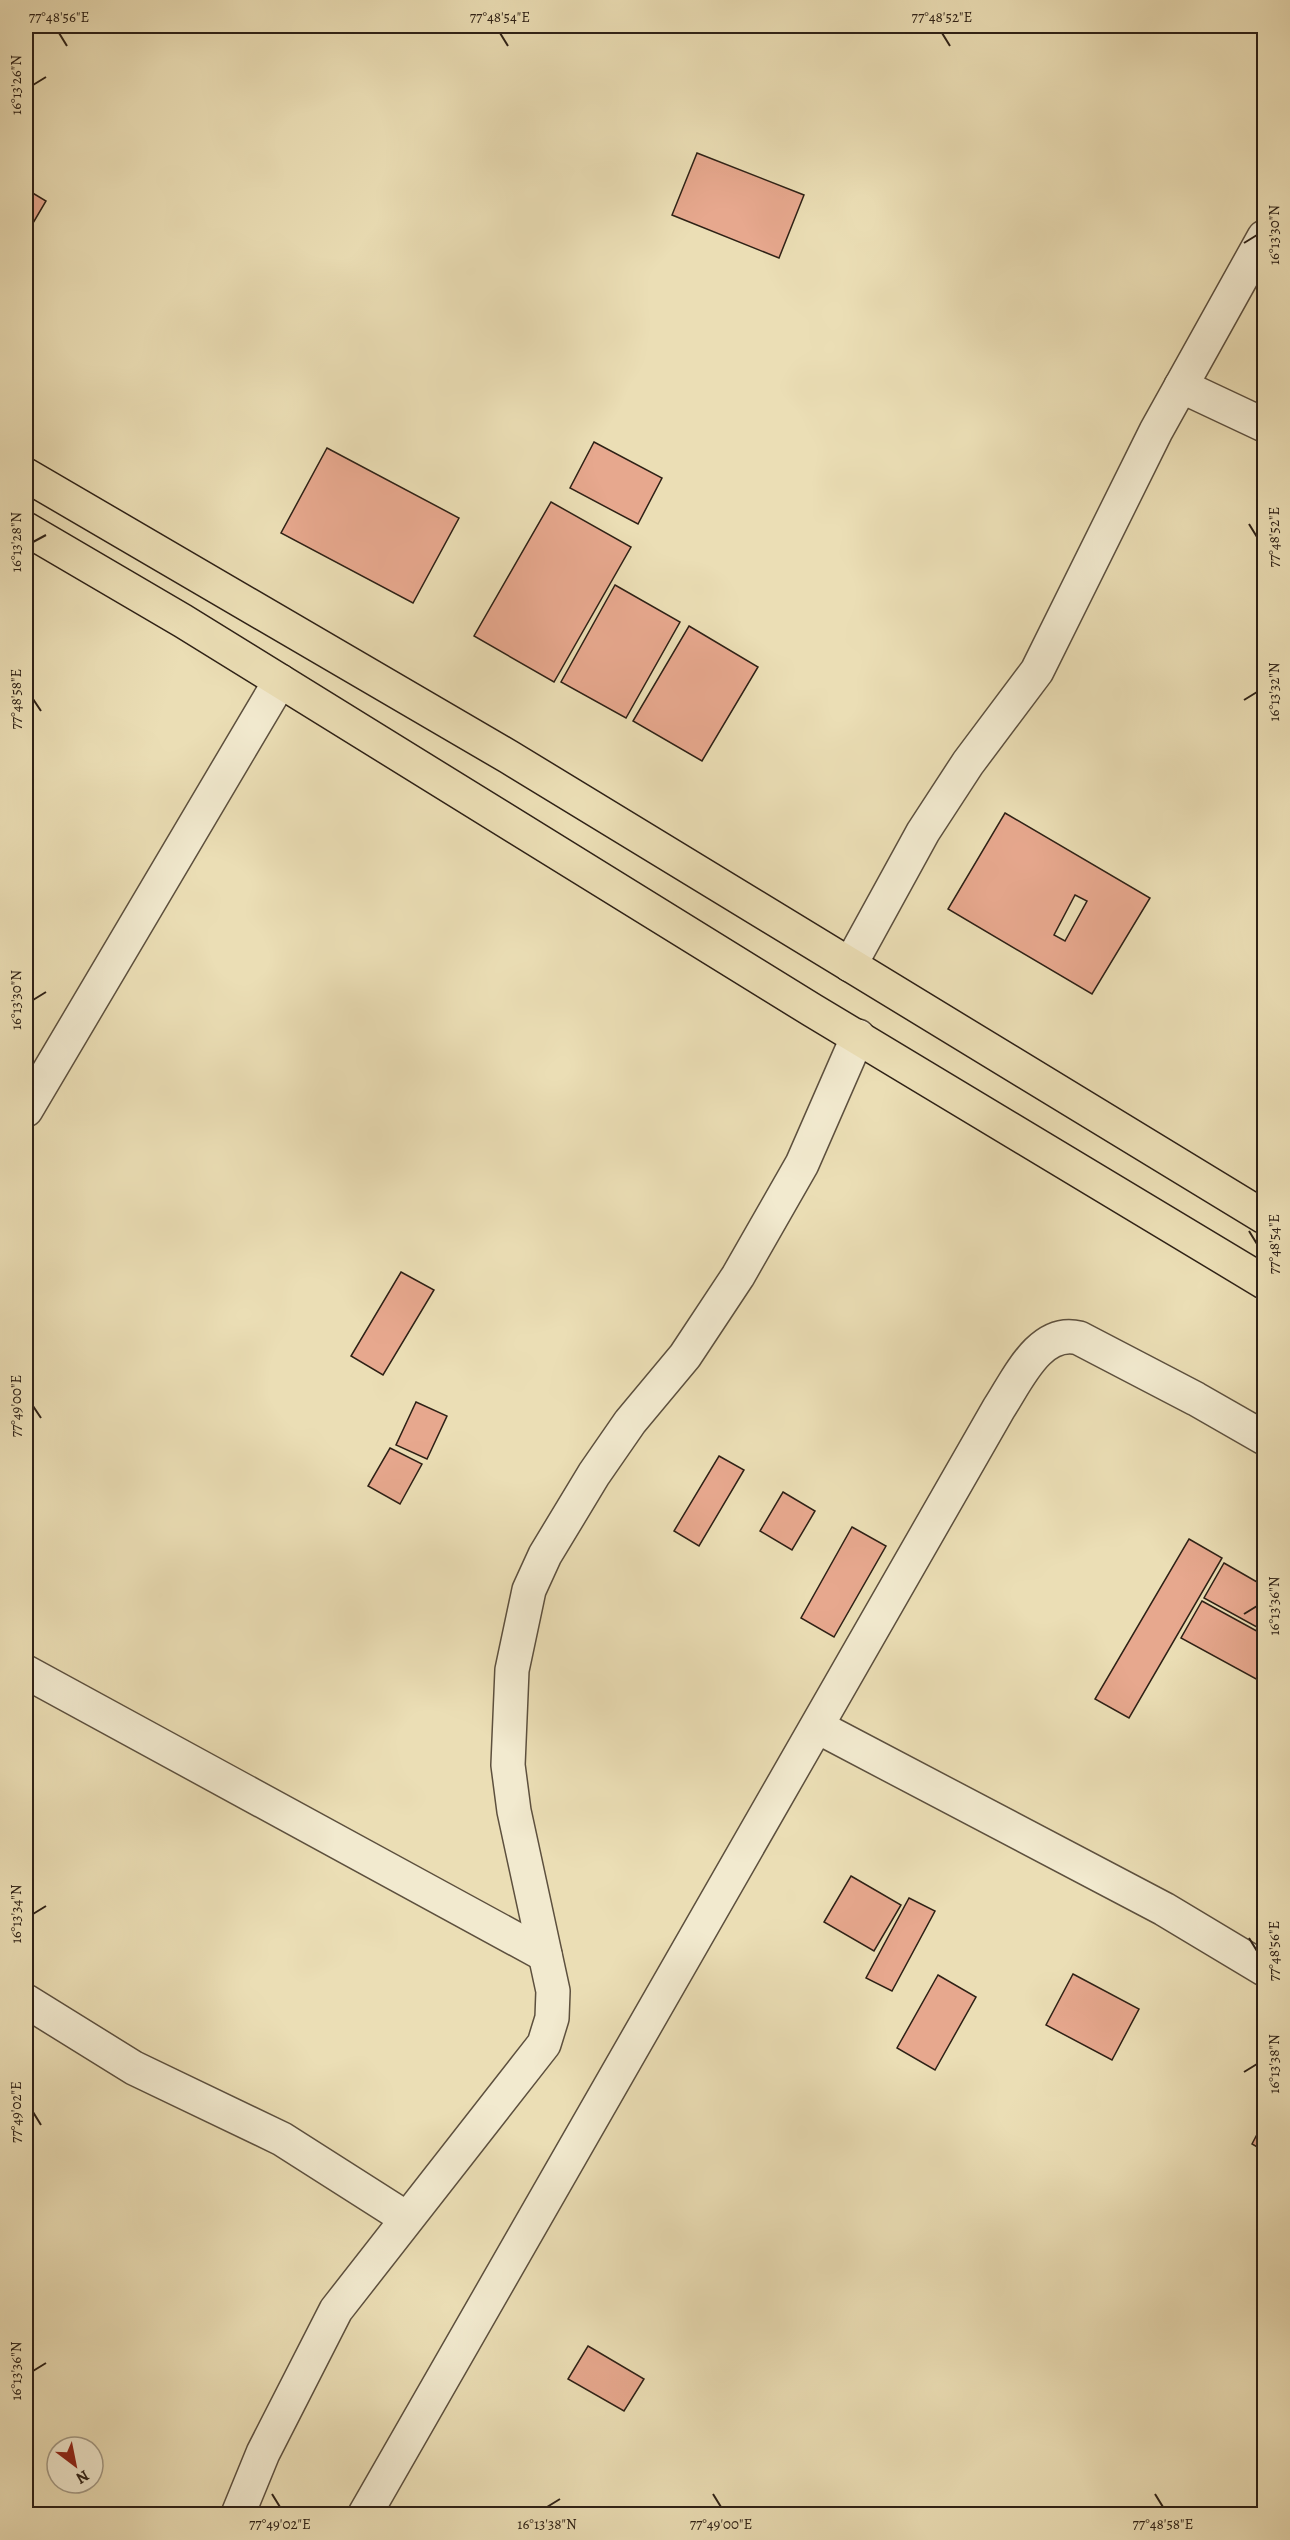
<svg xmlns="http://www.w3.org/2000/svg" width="1290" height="2540" font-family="Alegreya,serif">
  <rect width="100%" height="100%" fill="#ebdeb5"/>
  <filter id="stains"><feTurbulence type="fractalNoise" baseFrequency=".00333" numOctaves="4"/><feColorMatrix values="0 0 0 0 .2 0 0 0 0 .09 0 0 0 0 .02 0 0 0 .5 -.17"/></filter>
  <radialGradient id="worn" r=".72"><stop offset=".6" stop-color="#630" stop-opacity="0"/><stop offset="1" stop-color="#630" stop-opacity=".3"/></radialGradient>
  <!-- building -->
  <g fill="#e7a88e" stroke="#2e2116" stroke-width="1.5" fill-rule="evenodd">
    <polygon points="697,153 804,195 779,258 672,215"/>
    <polygon points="26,189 46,201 26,235"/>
    <polygon points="594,442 662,478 638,524 570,488"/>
    <polygon points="327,448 459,518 413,603 281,533"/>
    <polygon points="551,502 631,547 554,682 474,636"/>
    <polygon points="615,585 680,622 626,718 561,682"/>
    <polygon points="689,626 758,667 702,761 633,721"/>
    <path d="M 1005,813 L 1150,898 L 1092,994 L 948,909 ZM 1075,895 L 1087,901 L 1065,941 L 1054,935 Z"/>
    <polygon points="401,1272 434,1290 383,1375 351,1356"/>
    <polygon points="416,1402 447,1416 427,1459 396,1445"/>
    <polygon points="390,1448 422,1464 400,1504 368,1486"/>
    <polygon points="719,1456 744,1470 699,1546 674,1531"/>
    <polygon points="783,1492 815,1511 792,1550 760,1531"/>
    <polygon points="852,1527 886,1546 834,1637 801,1618"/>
    <polygon points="1189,1539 1222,1558 1129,1718 1095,1699"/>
    <polygon points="1224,1563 1264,1586 1264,1631 1204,1598"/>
    <polygon points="1202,1601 1264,1635 1264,1669 1258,1680 1181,1638"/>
    <polygon points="851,1876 901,1905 874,1951 824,1922"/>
    <polygon points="909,1898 935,1911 892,1991 866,1978"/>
    <polygon points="1073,1974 1139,2009 1112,2060 1046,2025"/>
    <polygon points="938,1975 976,1997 935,2070 897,2048"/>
    <polygon points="1264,2121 1264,2151 1252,2144"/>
    <polygon points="588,2346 644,2379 624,2411 568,2379"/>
  </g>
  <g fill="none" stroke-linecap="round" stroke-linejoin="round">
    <!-- minor casing -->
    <g stroke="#5d503e" stroke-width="36">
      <g id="minor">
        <polyline points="1181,386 1264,425"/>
        <polyline points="850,965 923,832 968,763 1037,671 1156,431 1264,237"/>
        <polyline points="26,1110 280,681"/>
        <polyline points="26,1672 545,1955"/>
        <polyline points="818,1727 1164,1909 1264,1969"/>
        <polyline points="26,2001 134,2068 282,2139 406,2218"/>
        <polyline points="238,2514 263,2453 336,2310 544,2044 552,2018 553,1991 514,1811 508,1765 512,1670 529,1590 545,1555 594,1474 630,1422 685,1356 738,1276 802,1164 858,1036"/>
        <path d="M 365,2514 L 999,1408 C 1017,1381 1039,1328 1079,1338 L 1196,1399 L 1264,1438"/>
      </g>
    </g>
    <!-- major casing -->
    <g stroke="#2e2116" stroke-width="36">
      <g id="major">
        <polyline points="26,475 509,757 1264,1217"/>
        <polyline points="26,529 183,621 812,1010 1264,1282"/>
      </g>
    </g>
    <!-- minor -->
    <use href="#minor" stroke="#f2eacf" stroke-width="33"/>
    <!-- major -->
    <use href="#major" stroke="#ebdeb5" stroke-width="33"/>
  </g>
  <!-- ticks -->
  <path fill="none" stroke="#2e2116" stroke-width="2" d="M 59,33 L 67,46M 500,33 L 508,46M 942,33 L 950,46M 33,85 L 46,77M 1244,243 L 1257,235M 1249,524 L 1257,537M 33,542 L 46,535M 33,699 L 41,711M 1244,700 L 1257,692M 33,1000 L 46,992M 1249,1231 L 1257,1244M 33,1406 L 41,1418M 1244,1614 L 1257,1606M 33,1914 L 46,1906M 1249,1938 L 1257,1951M 1244,2072 L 1257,2064M 33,2112 L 41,2125M 33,2371 L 46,2363M 272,2494 L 280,2507M 713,2494 L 721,2507M 1155,2494 L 1163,2507M 547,2507 L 560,2499"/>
  <!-- margin -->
  <rect width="1290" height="2540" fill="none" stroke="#ebdeb5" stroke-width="66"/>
  <!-- north arrow -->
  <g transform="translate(75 2465) rotate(148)"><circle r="28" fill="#f2eacf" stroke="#a49a85" stroke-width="1.5"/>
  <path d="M0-4.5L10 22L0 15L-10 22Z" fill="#8f2418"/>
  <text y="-9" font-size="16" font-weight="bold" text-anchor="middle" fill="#2e2116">N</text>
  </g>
  <rect x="33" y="33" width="1224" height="2474" fill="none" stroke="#2e2116" stroke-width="2"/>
  <g font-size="15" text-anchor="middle" fill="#2e2116">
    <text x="59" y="22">77°48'56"E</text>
    <text x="500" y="22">77°48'54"E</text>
    <text x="942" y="22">77°48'52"E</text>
    <text transform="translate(16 85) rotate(-90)" y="5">16°13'26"N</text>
    <text transform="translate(1274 235) rotate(-90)" y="5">16°13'30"N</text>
    <text transform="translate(1274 537) rotate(-90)" y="5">77°48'52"E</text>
    <text transform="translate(16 542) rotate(-90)" y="5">16°13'28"N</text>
    <text transform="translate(1274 692) rotate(-90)" y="5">16°13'32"N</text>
    <text transform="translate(16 699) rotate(-90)" y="5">77°48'58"E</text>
    <text transform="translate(16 1000) rotate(-90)" y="5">16°13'30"N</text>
    <text transform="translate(1274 1244) rotate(-90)" y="5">77°48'54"E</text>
    <text transform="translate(16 1406) rotate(-90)" y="5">77°49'00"E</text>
    <text transform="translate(1274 1606) rotate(-90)" y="5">16°13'36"N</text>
    <text transform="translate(16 1914) rotate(-90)" y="5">16°13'34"N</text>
    <text transform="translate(1274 1951) rotate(-90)" y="5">77°48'56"E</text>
    <text transform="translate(1274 2064) rotate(-90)" y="5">16°13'38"N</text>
    <text transform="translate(16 2112) rotate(-90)" y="5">77°49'02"E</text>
    <text transform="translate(16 2371) rotate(-90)" y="5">16°13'36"N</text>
    <text x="280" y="2529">77°49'02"E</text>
    <text x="547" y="2529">16°13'38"N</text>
    <text x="721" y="2529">77°49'00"E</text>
    <text x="1163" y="2529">77°48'58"E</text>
  </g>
  <rect width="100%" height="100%" filter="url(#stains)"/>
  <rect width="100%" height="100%" fill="url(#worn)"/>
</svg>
